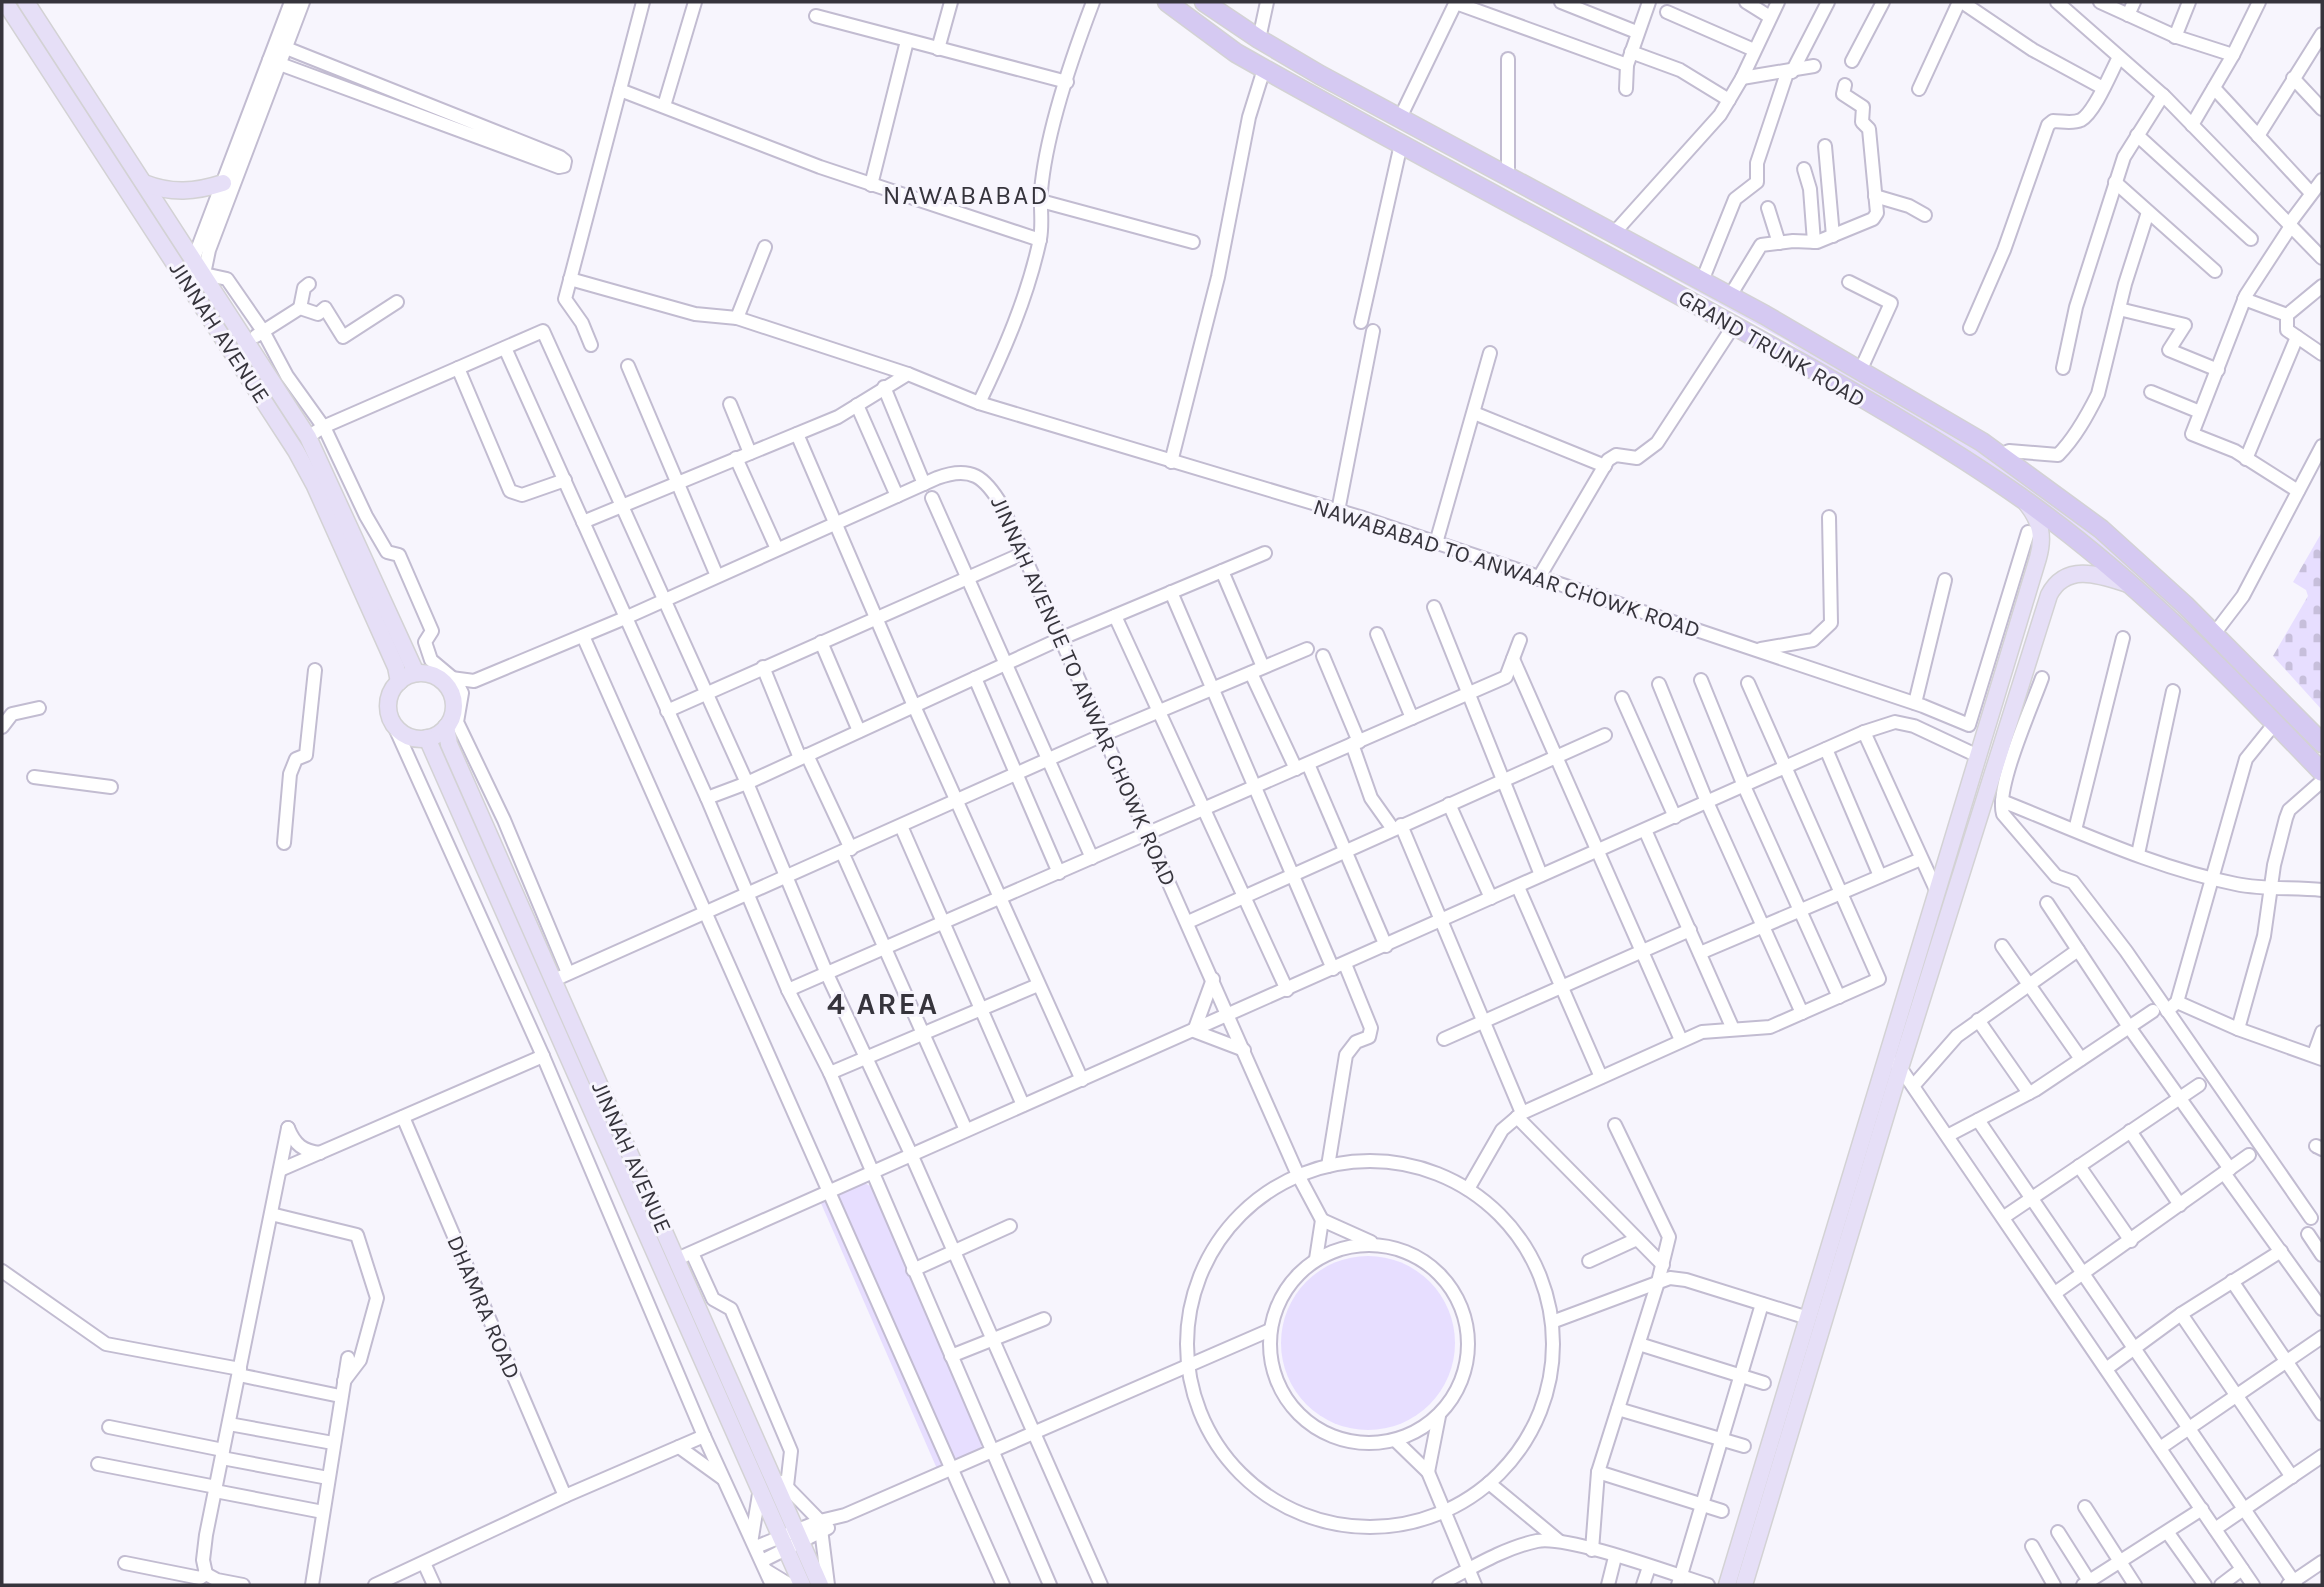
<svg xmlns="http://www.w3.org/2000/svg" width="2324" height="1587" font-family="Karla,sans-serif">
  <defs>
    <pattern id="cemetery-stones" width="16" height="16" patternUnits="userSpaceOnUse" patternTransform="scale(1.75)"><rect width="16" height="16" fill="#e7deff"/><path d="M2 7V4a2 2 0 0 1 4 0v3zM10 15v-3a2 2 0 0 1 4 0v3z" fill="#c7bfdb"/></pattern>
  </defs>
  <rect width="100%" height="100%" fill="#f7f5fd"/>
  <!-- green -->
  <g fill="#e7deff">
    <polygon points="1629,247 1927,413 2101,538 2241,671 2245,681 2241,683 2149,596 1787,341 1624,251"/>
    <polygon points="861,1181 872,1187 982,1441 980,1453 938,1471 820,1201"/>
    <circle cx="1368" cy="1343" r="87"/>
  </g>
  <!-- cemetery -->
  <polygon fill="url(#cemetery-stones)" points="2322,532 2322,710 2273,656 2308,596 2306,590 2293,582"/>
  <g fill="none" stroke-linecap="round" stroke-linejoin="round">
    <!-- minor casing -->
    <g stroke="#c2bcd1" stroke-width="16">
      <g id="minor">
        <polyline points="1561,2 1634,31"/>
        <polyline points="1746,2 1770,17"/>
        <polyline points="1962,2 2033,50 2103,88"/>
        <polyline points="2057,2 2165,97 2322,258"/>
        <polyline points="2100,2 2177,37 2233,55"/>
        <polyline points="1456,3 1627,65"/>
        <polyline points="1667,12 1754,50"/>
        <polyline points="2128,15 2134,2"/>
        <polyline points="816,16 1067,82"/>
        <polyline points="2175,37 2189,2"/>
        <polyline points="1259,39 1267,2"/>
        <polyline points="938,49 951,2"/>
        <polyline points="1631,52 1680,70 1729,100"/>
        <polyline points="269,60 559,167 564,166 565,161 560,157 276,44"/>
        <polyline points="1852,61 1883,2"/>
        <polyline points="1792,72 1828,2"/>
        <polyline points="1742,78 1814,66"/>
        <polyline points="2293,78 2322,109"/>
        <polyline points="2214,88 2311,193"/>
        <polyline points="1626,89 1627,65 1649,2"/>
        <polyline points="1919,89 1959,2"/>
        <polyline points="620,90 820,167 1040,240"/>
        <polyline points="664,106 695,2"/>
        <polyline points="1400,118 1456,2"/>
        <polyline points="2192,125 2233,55 2259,2"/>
        <polyline points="2137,135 2251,239"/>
        <polyline points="2258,136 2322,34"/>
        <polyline points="1825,146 1833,236"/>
        <polyline points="1804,169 1810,189 1814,242"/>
        <polyline points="1508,177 1508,59"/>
        <polyline points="2115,182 2215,271"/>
        <polyline points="871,185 907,41"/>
        <polyline points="1875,196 1909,206 1925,215"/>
        <polyline points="1041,201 1193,242"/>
        <polyline points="1768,208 1779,243"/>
        <polyline points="2289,224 2322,180"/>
        <polyline points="2291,226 2246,295 2192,434 2235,451 2298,491"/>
        <polyline points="1614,233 1720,115 1742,78 1778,2"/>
        <polyline points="204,274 209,250 303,2"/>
        <polyline points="570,279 695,314 737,318 908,374"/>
        <polyline points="1702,281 1735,199 1757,182 1757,163 1787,73"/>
        <polyline points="1849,282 1891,303 1861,369"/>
        <polyline points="187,283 204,274 227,279 263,331 287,376 325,429 366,516 387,552 399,555 432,631 425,642 431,660 456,681 462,693 457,722 504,820 568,973"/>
        <polyline points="187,283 194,258 291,2"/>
        <polyline points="1730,296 1761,245 1793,241 1817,242 1873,219 1877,213 1869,129 1862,122 1863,107 1843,94 1845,85"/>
        <polyline points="2244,299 2287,315 2287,330 2322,354"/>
        <polyline points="300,308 304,288 309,284"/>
        <polyline points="2119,309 2185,325 2169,350 2218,370"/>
        <polyline points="2287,315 2322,286"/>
        <polyline points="737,318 765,247"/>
        <polyline points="1361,322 1401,144"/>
        <path d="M 1970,328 L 2004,250 L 2048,125 L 2053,121 C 2062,121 2072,124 2081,120 C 2095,112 2111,72 2119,57"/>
        <polyline points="256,336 300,308 318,314 325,308 343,337 397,302"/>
        <polyline points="591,345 582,323 565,299 643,2"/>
        <polyline points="505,348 707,798 788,990 830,1073 1050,1585"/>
        <polyline points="628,366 717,576"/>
        <polyline points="458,368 510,491 522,495 565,480"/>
        <polyline points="2063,368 2076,307 2124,157 2163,95"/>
        <polyline points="884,387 924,484"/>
        <polyline points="2151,392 2200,412"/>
        <polyline points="979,403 1363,518 1923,706 1969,725 2028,532"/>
        <polyline points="730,404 750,453"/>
        <polyline points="857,405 897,496"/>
        <polyline points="1474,413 1605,466"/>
        <polyline points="797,434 914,706 1082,1080"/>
        <polyline points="308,437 323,427 543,331 747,783 827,974 911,1154 1101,1585"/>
        <path d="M 2000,455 L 2009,451 L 2058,455 C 2075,438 2087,416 2098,394 L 2125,284 L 2148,212"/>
        <polyline points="736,458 777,549"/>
        <polyline points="2246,459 2297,337"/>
        <polyline points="1171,462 1218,277 1249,117 1264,69"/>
        <polyline points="932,498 1092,858"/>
        <polyline points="1338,511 1373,331"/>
        <path d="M 583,522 L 838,417 L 908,374 L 979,403 C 1004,351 1028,296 1040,239 C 1043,224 1040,207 1041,191 C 1046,133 1072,57 1093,2"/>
        <polyline points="1436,543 1490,353"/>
        <polyline points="1222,571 1263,667"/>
        <polyline points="1538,579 1608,460 1616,455 1637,458 1657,443 1734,325"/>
        <polyline points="1171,592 1333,969"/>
        <polyline points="1434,607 1541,875"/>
        <polyline points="1115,616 1287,990"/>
        <polyline points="1377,634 1412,718"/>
        <polyline points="2214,634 2243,596 2322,446"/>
        <polyline points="583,636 1003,1585"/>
        <polyline points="821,642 859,731"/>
        <polyline points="1761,649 1813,640 1831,623 1829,517"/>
        <polyline points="1323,656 1359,742"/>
        <polyline points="1513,659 1681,1040"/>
        <polyline points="763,667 800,758"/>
        <polyline points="1251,673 1296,769"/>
        <path d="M 436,676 L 474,681 L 625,618 L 937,478 C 971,465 985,477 1002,506 L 1298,1175 L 1322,1220"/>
        <polyline points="975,678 1059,873"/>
        <path d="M 2042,678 C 2032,706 1995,788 2003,814 L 2056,876 L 2073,882 L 2126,951 L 2311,1218"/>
        <polyline points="1701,680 1744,786 1839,997"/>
        <polyline points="1659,684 1707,802 1802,1013"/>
        <polyline points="1622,698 1675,817"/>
        <polyline points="1915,703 1945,580"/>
        <polyline points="667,711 1024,553"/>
        <polyline points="392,721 543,1056 704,1436 772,1585"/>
        <polyline points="2,727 12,714 39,708"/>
        <polyline points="1864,732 1937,892"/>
        <polyline points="1352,744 1371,798 1393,829"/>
        <polyline points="1826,749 1880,876"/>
        <polyline points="807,755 851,849"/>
        <polyline points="1308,764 1386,946"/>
        <polyline points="34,777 111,787"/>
        <polyline points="707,798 747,783 1062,638 1265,553"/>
        <path d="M 2002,801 C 2078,831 2155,868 2236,884 C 2264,890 2294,887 2322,890"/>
        <polyline points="1449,804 1491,898"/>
        <polyline points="1401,825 1522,1113"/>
        <polyline points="901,826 1023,1105"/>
        <polyline points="1645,830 1733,1029"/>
        <polyline points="2075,830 2123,638"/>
        <polyline points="284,843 290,774 296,759 306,755 315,670"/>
        <polyline points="842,852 966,1130"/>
        <polyline points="2138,854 2173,691"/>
        <polyline points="1518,887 1601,1077"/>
        <polyline points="2047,903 2129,1027 2230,1169"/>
        <polyline points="1188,922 1605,735"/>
        <polyline points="2002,946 2081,1059"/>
        <polyline points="1700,953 1921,859"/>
        <polyline points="1213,979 1194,1031 1244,1050"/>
        <polyline points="554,980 1105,734 1307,649"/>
        <polyline points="788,990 1506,677 1520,640"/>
        <polyline points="2177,1002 2238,1029 2322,1059"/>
        <polyline points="2167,1011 2177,1002 2246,759 2275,723"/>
        <polyline points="1978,1020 2029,1093"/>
        <polyline points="2238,1029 2264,936 2274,865 2286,818 2289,810 2322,781"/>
        <polyline points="1444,1039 1690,930"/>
        <polyline points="2314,1054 2322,1032"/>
        <polyline points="1897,1063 2253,1585"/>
        <polyline points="830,1073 1038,985"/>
        <polyline points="1914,1085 1957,1036 2078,950"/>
        <polyline points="403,1117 565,1496"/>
        <polyline points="1517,1117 1663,1265"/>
        <polyline points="1978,1120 2296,1585"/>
        <path d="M 288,1128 C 295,1145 303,1151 320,1153"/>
        <polyline points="2130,1131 2180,1205"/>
        <polyline points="1949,1135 2035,1090 2153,1011"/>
        <polyline points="2316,1146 2322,1149"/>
        <circle cx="1370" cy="1344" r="183"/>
        <polyline points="1328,1166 1346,1055 1356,1042 1369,1037 1371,1028 1345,964"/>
        <polyline points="2079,1166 2131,1241"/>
        <polyline points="280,1170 543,1056"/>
        <polyline points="2224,1173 2322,1309"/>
        <polyline points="1468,1189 1502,1130 1522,1113 1702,1032 1770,1027 1879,979 1748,683"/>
        <polyline points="271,1214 357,1235 377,1298 360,1360 344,1381"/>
        <polyline points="2004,1217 2199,1085"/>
        <polyline points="1322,1220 1371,1242"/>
        <polyline points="2308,1234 2322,1255"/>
        <circle cx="1369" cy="1344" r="99"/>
        <polyline points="692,1253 713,1299 731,1309 791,1451 787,1486"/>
        <polyline points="677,1259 1864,732 1895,722 1914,726 1978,756"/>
        <polyline points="1316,1259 1322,1220"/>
        <polyline points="1589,1261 1637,1239"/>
        <polyline points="913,1270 1010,1226"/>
        <polyline points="2,1271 106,1344 240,1369"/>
        <polyline points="2232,1281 2322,1414"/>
        <polyline points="2055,1293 2249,1155"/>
        <polyline points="2181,1314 2292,1477"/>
        <polyline points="1552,1322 1670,1278 1686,1280 1808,1318"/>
        <polyline points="1639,1344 1764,1383"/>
        <polyline points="951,1356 1044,1319"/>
        <polyline points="2106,1369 2181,1314 2281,1251"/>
        <polyline points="239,1375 340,1396"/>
        <polyline points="1618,1409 1744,1446"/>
        <polyline points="229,1424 333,1443"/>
        <polyline points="109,1427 223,1450"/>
        <polyline points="1395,1440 1428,1472 1475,1585"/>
        <polyline points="679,1447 722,1478"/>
        <polyline points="2160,1448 2322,1337"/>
        <polyline points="222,1458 328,1478"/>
        <polyline points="98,1464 216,1487"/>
        <polyline points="1428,1472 1439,1416"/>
        <polyline points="1598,1472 1722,1511"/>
        <polyline points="782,1482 820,1521 828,1585"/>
        <polyline points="1489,1483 1559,1541"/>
        <polyline points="215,1491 323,1512"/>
        <polyline points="2085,1507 2135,1585"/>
        <polyline points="2215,1529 2322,1456"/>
        <polyline points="2058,1532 2089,1581"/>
        <polyline points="2168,1533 2205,1585"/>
        <polyline points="752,1537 760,1488"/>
        <polyline points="2032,1546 2054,1585"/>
        <polyline points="756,1547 820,1521 845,1515 1270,1330"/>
        <polyline points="1592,1550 1598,1472 1658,1282 1669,1237 1615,1125"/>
        <polyline points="762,1561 828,1528"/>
        <polyline points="125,1563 200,1578 206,1574 217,1580 243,1585"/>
        <polyline points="424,1563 434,1585"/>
        <polyline points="767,1571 790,1585"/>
        <polyline points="206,1574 203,1560 206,1535 288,1128"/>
        <polyline points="312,1585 348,1358"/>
        <polyline points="375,1585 565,1496 704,1436"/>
        <path d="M 1439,1585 C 1470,1569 1503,1548 1537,1541 C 1568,1535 1673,1574 1708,1585"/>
        <polyline points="1608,1585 1615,1557"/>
        <polyline points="1643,1585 1649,1567"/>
        <polyline points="1678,1585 1762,1304"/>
        <polyline points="2083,1585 2202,1509"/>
        <polyline points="2221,1585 2242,1569"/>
        <polyline points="2288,1585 2322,1562"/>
      </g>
    </g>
    <!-- major casing -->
    <g stroke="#d3d2d4" stroke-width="19">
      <g id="major">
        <polyline points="5,2 296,451 315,486 396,667 399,682"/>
        <polyline points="26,2 308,437 416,673"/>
        <path d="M 144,183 C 172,194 195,192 223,183"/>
        <circle cx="421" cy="706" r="33"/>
        <polyline points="446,727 449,744 820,1585"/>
        <polyline points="427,738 802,1585"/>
        <path d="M 1727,1585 L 2038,558 C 2044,537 2041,522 2027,504"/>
        <path d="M 1744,1585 L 1901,1065 L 2049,595 C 2066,562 2100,575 2128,584"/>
      </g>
    </g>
    <!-- highway casing -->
    <g stroke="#d3d2d4" stroke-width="21">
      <g id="highway">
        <path d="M 1167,2 L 1236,53 C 1400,146 1568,233 1733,325 C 1827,377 1921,429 2010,490 C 2125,569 2226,672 2322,772"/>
        <polyline points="1204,2 1259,39 1320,75 1765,315 1982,442 2101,529 2185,605 2322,743"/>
      </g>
    </g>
    <!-- minor -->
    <use href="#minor" stroke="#fff" stroke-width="12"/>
    <!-- major -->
    <use href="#major" stroke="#e6dff7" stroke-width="16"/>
    <!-- highway -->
    <use href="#highway" stroke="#d5c9f2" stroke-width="18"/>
  </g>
  <g text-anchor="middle" stroke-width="6" stroke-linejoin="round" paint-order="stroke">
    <!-- street labels -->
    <g font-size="23" fill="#36343c" stroke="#f7f5fd">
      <text transform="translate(220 332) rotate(57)" y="8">JINNAH AVENUE</text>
      <text transform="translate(1772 348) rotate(30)" y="8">GRAND TRUNK ROAD</text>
      <text transform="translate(1507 568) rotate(18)" y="8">NAWABABAD TO ANWAAR CHOWK ROAD</text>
      <text transform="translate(1084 691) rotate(66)" y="8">JINNAH AVENUE TO ANWAR CHOWK ROAD</text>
      <text transform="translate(632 1157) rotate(66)" y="8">JINNAH AVENUE</text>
      <text transform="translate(484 1307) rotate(67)" y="8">DHAMRA ROAD</text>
    </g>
    <!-- quarter labels -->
    <g font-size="26" letter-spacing="2" fill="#36343c" stroke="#f7f5fd">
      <text x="966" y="204">NAWABABAD</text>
    </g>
    <!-- district labels -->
    <g font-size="30" font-weight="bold" letter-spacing="2" fill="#36343c" stroke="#f7f5fd">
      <text x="883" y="1014">4 AREA</text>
    </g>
  </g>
  <!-- border -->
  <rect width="2324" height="1587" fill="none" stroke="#36343c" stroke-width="7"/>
</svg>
